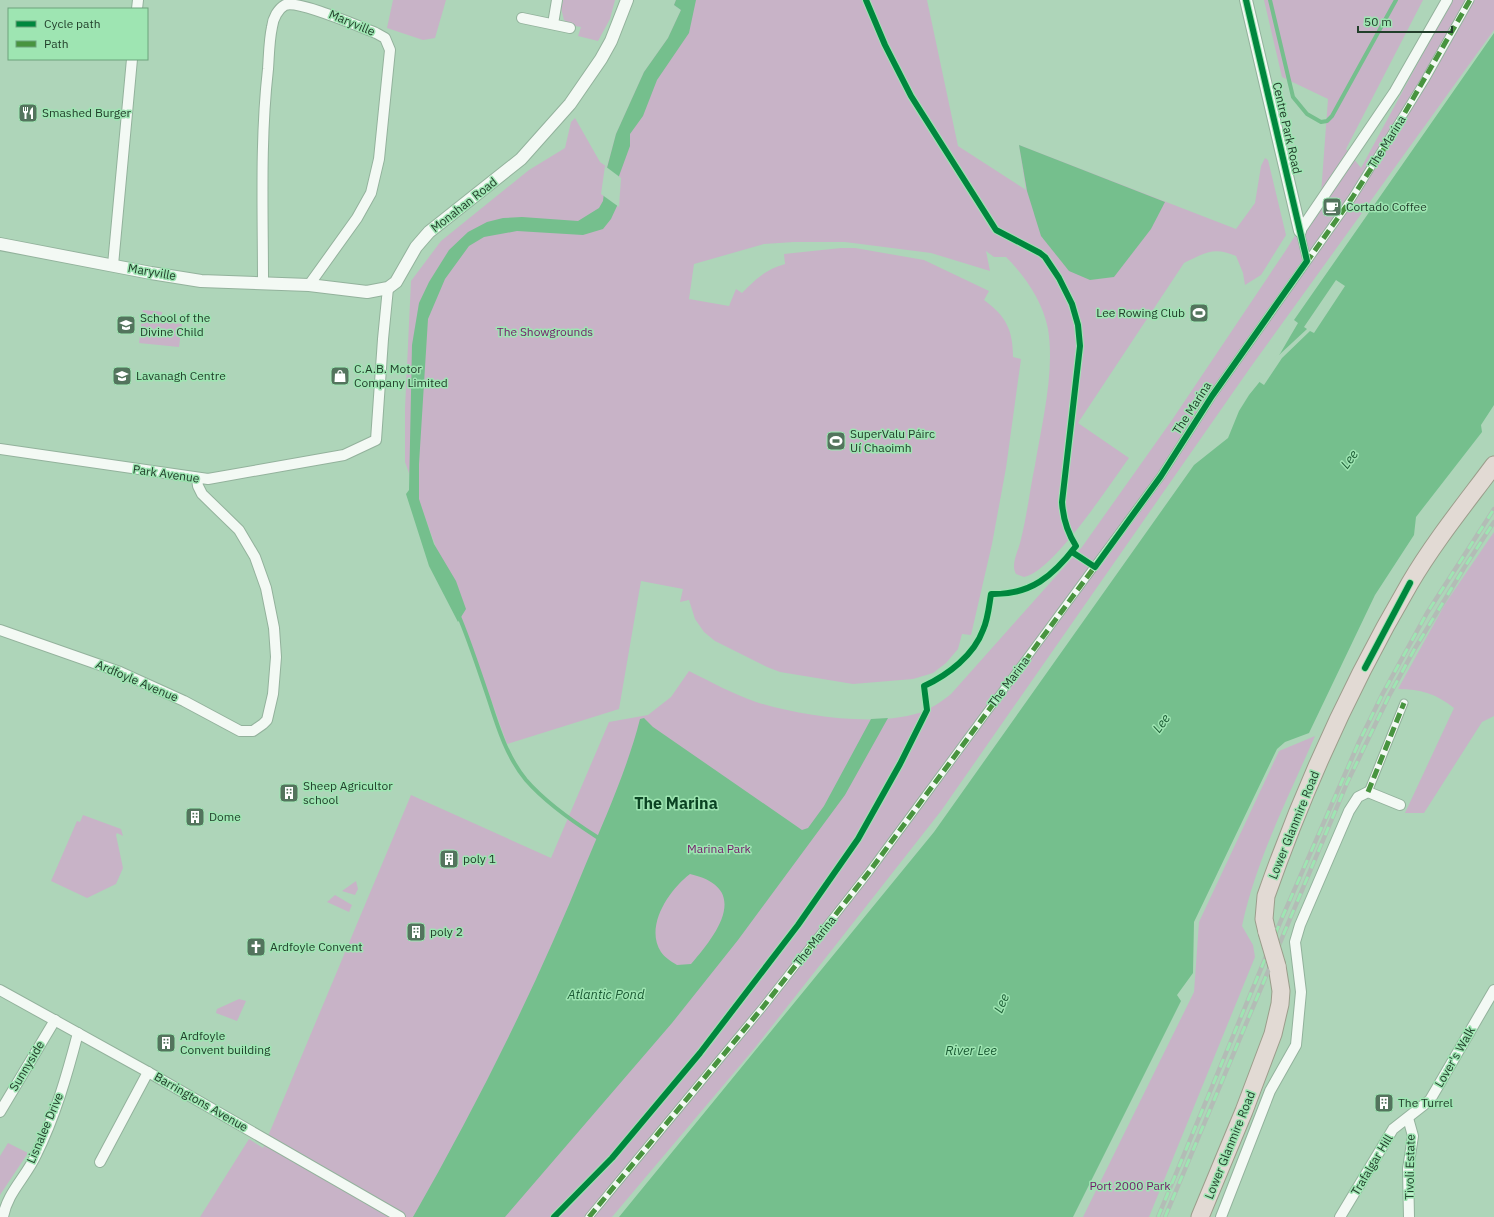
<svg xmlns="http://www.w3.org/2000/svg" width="1494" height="1217" font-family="'IBM Plex Sans',sans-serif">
  <rect width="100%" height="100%" fill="#aed5b9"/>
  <!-- green -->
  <g fill="#c8b3c7">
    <polygon points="393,0 446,0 435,38 423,40 387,28"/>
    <polygon points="563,0 615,0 610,19 598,41 578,36 581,27 575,26 564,20 561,8"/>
    <path d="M 676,0 L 927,0 L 958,146 L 1026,190 L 1019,145 L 1236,229 L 1255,203 L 1261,166 L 1265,158 L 1268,160 L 1286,235 L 1261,275 L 1245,285 L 1243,273 L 1236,256 C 1214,246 1205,253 1184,263 L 1078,423 L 1129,458 C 1110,484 1053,572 1024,577 L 1016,574 C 1010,564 1019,550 1021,539 C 1027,515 1030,489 1035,465 C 1042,423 1055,371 1048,329 C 1043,302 1025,276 1006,257 L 994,257 L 986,251 L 990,271 L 931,253 L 845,242 L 794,242 L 764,244 L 694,264 L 688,306 L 689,299 L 729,306 L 736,289 L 742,293 C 757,278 765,270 785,264 L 784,254 L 841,248 L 855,248 L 924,260 L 989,291 L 984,300 C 1006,316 1013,330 1013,357 L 1021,359 L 1006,468 L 992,544 L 971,635 L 962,634 L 958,649 L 946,663 L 933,673 L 913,679 L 853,684 L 780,672 L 767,667 L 715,641 L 704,632 L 695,619 L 689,600 L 680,602 L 683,589 L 641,581 L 619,709 L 507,744 L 405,462 L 405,409 L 411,281 L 441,241 L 529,170 L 565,148 L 571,122 L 575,118 L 600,162 L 607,167 L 616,134 L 644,72 L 668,38 L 681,10 L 674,5 Z"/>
    <path d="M 1264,0 L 1423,0 L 1346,149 L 1361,168 L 1452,0 L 1494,0 L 1494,30 L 1250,368 L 941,811 L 754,1049 L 612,1217 L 200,1217 L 249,1139 L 263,1148 L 411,795 L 551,858 L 609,722 L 648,715 L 671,697 L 689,671 C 711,682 733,694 756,702 C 801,716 873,727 919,713 C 931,709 941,702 951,694 L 1082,547 L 1172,420 L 1286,250 L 1321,194 L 1328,99 L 1282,77 Z"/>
    <polygon points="143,310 162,312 161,322 182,324 179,347 139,343"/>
    <path d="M 1494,532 L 1494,716 L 1482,722 L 1424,813 L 1405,813 L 1454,708 C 1437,694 1420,689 1398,689 L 1445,604 Z"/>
    <path d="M 1315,736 C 1288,798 1256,860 1242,926 L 1253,945 L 1255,957 L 1149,1217 L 1083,1217 L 1194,992 L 1199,922 L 1279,751 Z"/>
    <polygon points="83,815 121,829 123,836 117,833 116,835 123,868 116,884 87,898 51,881 77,821 80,822"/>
    <polygon points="356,881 358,889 355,895 342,891"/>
    <polygon points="335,895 352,905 349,912 327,902"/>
    <polygon points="239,999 246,1001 237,1021 216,1013 217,1009"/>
    <polygon points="8,1143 28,1153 0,1195 0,1156"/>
  </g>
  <!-- water -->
  <g fill="#75bf8d" fill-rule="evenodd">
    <polygon points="676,0 696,0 689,33 657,80 643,116 630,134 630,146 619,176 617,206 611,219 603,229 583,235 517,231 484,237 469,246 445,279 428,319 419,464 419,499 434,544 456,581 466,609 458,622 429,566 406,494 409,490 412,345 419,303 429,282 449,250 468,232 487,222 503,218 522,217 578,221 599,208 603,201 607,168 616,134 644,72 668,38 681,10 674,5"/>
    <polygon points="1494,33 1494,405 1481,425 1482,432 1416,517 1414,535 1375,595 1309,733 1285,742 1277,749 1194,922 1193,973 1177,995 1181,1001 1073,1217 619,1217 934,832 1194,465 1228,438 1239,411 1249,395 1274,364 1298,323 1294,320"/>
    <polygon points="1019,145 1165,202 1151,229 1114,277 1090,280 1069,271 1041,236 1027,191"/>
    <path d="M 644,718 L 653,727 L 802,830 L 808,828 L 824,806 L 871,719 L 888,718 L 845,795 L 738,940 L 672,1023 L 505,1217 L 413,1217 C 478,1103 536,987 585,866 C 605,818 627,770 640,719 ZM 690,874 C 751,888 718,933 691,964 L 677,965 C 672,962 664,957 661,952 C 644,926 670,889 690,874 Z"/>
  </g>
  <!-- pier -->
  <g fill="#aed5b9">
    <polygon points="605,166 621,178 619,207 601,194"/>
    <polygon points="1336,280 1345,286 1314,333 1310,331 1282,358 1264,385 1258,381 1272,363 1277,354 1279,355 1307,329 1304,327"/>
  </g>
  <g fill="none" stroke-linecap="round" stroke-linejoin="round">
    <!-- stream -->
    <g stroke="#75bf8d" stroke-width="4">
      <polyline points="1270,0 1293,97 1307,114 1321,122 1327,121 1332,116 1396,0"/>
      <path d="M 458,614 C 470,642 479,671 489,700 C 498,728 507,757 526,780 C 546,803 572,821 597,837"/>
    </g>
    <!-- pedestrian casing -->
    <g stroke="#93b29c" stroke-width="9">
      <g id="pedestrian">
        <polyline points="1300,231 1307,261"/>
        <polyline points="1368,792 1404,703"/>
        <polyline points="589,1217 763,1007 869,872 1161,476 1212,396 1352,198 1425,80 1470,0"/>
      </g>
    </g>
    <!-- minor casing -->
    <g stroke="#93b29c" stroke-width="12">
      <g id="minor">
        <polyline points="137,9 138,0"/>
        <polyline points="522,18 570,28"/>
        <polyline points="553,24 557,0"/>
        <polyline points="1300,231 1395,91 1447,0"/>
        <polyline points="113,265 132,59"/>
        <path d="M 263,282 C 263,211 260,140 268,69 C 269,56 269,41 272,27 C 273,18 278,9 285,5 C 299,0 360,27 376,33 L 385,38 L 390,50 L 379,159 L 371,193 L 357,218 L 309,285"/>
        <polyline points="0,449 208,479 344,455 376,440 383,339 388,288"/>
        <polyline points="0,630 120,672 184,701 240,731 253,731 263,724 267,720 273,694 276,657 274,628 266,588 255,557 239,530 202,494 198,486 197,478"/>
        <polyline points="0,990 148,1072 400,1217"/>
        <polyline points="0,1112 55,1020"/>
        <polyline points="1408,1118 1413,1136 1408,1169 1409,1217"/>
        <polyline points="100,1162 148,1072"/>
        <path d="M 3,1217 C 7,1193 26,1177 36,1155 C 55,1117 67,1075 78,1033"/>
        <polyline points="1221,1217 1270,1091 1296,1045 1301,992 1295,942 1300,925 1349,811 1358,797 1368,792 1400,805"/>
        <polyline points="1340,1217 1393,1129 1430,1100 1494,990"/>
      </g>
    </g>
    <!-- tertiary casing -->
    <g stroke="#93b29c" stroke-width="14">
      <g id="tertiary">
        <polyline points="1246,0 1300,231"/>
        <polyline points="0,244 151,273 201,281 309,285 367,292 388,288 396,282 416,247 429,232 521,159 570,104 601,59 611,41 627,0"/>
      </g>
    </g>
    <!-- trunk casing -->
    <g stroke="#9b9d8b" stroke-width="19">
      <g id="trunk">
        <path d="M 1267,932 L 1264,919 L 1266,896 C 1304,788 1352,682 1410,583 C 1434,542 1465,504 1494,465"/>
        <polyline points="1200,1217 1244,1111 1273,1034 1280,1004 1281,991 1277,966"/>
      </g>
    </g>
    <!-- pedestrian -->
    <use href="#pedestrian" stroke="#f3f9f4" stroke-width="7"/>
    <!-- minor -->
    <use href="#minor" stroke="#f3f9f4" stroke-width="10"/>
    <!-- tertiary -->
    <use href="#tertiary" stroke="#f3f9f4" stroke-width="12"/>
    <!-- trunk -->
    <use href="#trunk" stroke="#e2dad4" stroke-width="17"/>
    <!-- rail casing -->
    <g stroke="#b3bcb6" stroke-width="4.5">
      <g id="rail">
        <polyline points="1158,1217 1282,918 1359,742 1383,693 1427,613 1494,509"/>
        <polyline points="1165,1217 1347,783 1389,696 1414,650 1464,568 1494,522"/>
      </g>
    </g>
    <!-- rail -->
    <use href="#rail" stroke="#9ee5b2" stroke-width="3" stroke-dasharray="9" stroke-linecap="butt"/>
    <!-- trunk-bridge casing -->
    <g stroke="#9b9d8b" stroke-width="19" stroke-linecap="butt">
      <polyline id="trunk-bridge" points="1267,932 1277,966"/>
    </g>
    <!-- trunk-bridge -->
    <use href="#trunk-bridge" stroke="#e2dad4" stroke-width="17"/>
    <!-- quiet -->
    <g stroke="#48943f" stroke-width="5" stroke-dasharray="10 5" stroke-linecap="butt">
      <polyline points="1306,263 1352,198 1385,147 1470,0"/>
      <polyline points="1368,792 1404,703"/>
      <polyline points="589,1217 763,1007 869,872 1096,565"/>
    </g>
    <!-- cycleway casing -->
    <g stroke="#9ee5b2" stroke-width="8">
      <g id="cycleway">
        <polyline points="1072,552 1095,567 1161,476 1212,396 1307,261 1246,0"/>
        <polyline points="1365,668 1410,583"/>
        <path d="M 554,1217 L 612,1158 L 700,1053 L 798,925 L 858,839 L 900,764 L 927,710 L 924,686 C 948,675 974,655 983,630 C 988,619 989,606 991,594 C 1031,595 1053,576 1076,546 C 1067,532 1063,518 1062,502 L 1080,346 L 1078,325 L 1072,304 L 1059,278 L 1045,257 L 1040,253 L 996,230 L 911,96 L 885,45 L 866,0"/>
      </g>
    </g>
    <!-- cycleway -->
    <use href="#cycleway" stroke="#00873e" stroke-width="6"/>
  </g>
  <!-- icons -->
  <defs>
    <g id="restaurant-square" transform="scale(1)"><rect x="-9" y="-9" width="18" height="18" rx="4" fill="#53745d" stroke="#9ee5b2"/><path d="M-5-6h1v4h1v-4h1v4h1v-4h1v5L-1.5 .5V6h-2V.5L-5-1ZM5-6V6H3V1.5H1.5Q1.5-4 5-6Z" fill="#fff"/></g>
    <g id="cafe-square" transform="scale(1)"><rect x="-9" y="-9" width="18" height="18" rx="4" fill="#53745d" stroke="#9ee5b2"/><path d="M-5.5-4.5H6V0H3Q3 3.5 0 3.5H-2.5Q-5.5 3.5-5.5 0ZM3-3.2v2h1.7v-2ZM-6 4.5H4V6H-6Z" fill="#fff"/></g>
    <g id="stadium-square" transform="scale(1)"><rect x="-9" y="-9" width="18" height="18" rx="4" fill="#53745d" stroke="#9ee5b2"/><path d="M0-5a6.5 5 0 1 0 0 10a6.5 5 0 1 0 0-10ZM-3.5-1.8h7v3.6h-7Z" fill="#fff"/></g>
    <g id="school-square" transform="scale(1)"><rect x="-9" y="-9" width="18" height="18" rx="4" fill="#53745d" stroke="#9ee5b2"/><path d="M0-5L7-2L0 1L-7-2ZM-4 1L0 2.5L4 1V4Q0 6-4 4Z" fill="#fff"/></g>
    <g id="shop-square" transform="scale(1)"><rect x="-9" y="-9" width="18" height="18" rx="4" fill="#53745d" stroke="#9ee5b2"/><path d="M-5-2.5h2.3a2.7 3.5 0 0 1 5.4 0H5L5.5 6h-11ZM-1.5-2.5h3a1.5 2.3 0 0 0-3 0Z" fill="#fff"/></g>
    <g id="building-square" transform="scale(1)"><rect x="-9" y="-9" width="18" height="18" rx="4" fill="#53745d" stroke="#9ee5b2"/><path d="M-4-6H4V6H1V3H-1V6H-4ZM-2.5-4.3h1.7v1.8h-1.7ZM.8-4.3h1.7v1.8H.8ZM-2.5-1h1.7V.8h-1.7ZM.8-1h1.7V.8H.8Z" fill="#fff"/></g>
    <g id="church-square" transform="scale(1)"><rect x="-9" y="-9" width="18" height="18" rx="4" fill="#53745d" stroke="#9ee5b2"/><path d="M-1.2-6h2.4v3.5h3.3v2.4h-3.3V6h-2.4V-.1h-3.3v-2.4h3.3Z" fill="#fff"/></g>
  </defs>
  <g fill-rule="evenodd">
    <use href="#restaurant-square" x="28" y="113"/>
    <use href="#cafe-square" x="1332" y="207"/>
    <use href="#stadium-square" x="1199" y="313"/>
    <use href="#school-square" x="126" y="325"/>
    <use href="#school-square" x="122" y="376"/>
    <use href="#shop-square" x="340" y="376"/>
    <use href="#stadium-square" x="836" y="441"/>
    <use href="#building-square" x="289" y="793"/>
    <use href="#building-square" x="195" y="817"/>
    <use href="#building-square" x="449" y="859"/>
    <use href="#building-square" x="416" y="932"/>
    <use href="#church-square" x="256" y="947"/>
    <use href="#building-square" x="166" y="1043"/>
    <use href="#building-square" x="1384" y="1103"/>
  </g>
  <g text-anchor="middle" stroke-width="3" stroke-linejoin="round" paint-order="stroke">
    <!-- street labels -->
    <g font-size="12" fill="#223f2b" stroke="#9ee5b2">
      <text transform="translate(352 23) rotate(23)" y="4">Maryville</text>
      <text transform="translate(1287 128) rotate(77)" y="4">Centre Park Road</text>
      <text transform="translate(1387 142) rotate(-58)" y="4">The Marina</text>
      <text transform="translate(464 205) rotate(-38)" y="4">Monahan Road</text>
      <text transform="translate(152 272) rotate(10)" y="4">Maryville</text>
      <text transform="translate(1192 408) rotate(-57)" y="4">The Marina</text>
      <text transform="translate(166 474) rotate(8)" y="4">Park Avenue</text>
      <text transform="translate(137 681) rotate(23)" y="4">Ardfoyle Avenue</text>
      <text transform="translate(1009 682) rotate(-53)" y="4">The Marina</text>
      <text transform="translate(1294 825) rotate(-68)" y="4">Lower Glanmire Road</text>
      <text transform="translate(815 941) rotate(-52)" y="4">The Marina</text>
      <text transform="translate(1455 1057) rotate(-60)" y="4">Lover's Walk</text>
      <text transform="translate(27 1066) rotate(-59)" y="4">Sunnyside</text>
      <text transform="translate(201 1102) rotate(30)" y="4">Barringtons Avenue</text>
      <text transform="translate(45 1128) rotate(-67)" y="4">Lisnalee Drive</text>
      <text transform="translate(1230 1145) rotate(-68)" y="4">Lower Glanmire Road</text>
      <text transform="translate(1372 1165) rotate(-59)" y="4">Trafalgar Hill</text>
      <text transform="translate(1410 1167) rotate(-89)" y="4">Tivoli Estate</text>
    </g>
    <!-- poi labels -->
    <g font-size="12" fill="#223f2b" stroke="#9ee5b2" text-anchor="start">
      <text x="42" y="117">Smashed Burger</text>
      <text x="1346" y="211">Cortado Coffee</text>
      <text x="1185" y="317" text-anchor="end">Lee Rowing Club</text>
      <text x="140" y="322">School of the<tspan x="140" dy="14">Divine Child</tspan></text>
      <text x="354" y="373">C.A.B. Motor<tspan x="354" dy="14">Company Limited</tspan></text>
      <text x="136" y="380">Lavanagh Centre</text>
      <text x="850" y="438">SuperValu Páirc<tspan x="850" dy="14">Uí Chaoimh</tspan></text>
      <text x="303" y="790">Sheep Agricultor<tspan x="303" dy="14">school</tspan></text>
      <text x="209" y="821">Dome</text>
      <text x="463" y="863">poly 1</text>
      <text x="430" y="936">poly 2</text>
      <text x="270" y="951">Ardfoyle Convent</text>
      <text x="180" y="1040">Ardfoyle<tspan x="180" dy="14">Convent building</tspan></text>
      <text x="1398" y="1107">The Turrel</text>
    </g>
    <!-- park labels -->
    <g font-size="12" fill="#731a6a" stroke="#9ee5b2">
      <text x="545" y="336">The Showgrounds</text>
      <text x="719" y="853">Marina Park</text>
      <text x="1130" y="1190">Port 2000 Park</text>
    </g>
    <!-- water labels -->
    <g font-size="13" font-style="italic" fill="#1b5b34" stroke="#9ee5b2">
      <text transform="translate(1349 459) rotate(-54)" y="5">Lee</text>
      <text transform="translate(1161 723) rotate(-54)" y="5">Lee</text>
      <text x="606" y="999">Atlantic Pond</text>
      <text transform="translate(1001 1003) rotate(-66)" y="5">Lee</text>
      <text x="971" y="1055">River Lee</text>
    </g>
    <!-- district labels -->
    <g font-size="16" font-weight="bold" fill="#0b4423" stroke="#9ee5b2">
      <text x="676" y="809">The Marina</text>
    </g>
  </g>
  <!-- legend -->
  <rect x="8" y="8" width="140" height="52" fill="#9ee5b2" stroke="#6ca37c"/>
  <rect x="16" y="21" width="20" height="6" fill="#00873e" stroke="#6ca37c"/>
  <text x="44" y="28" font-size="12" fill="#223f2b">Cycle path</text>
  <rect x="16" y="41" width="20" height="6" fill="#48943f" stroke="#6ca37c"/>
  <text x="44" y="48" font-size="12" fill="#223f2b">Path</text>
  <!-- scale -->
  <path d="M1358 26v6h94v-6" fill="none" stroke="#223f2b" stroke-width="2"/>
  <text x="1364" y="26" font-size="12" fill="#223f2b" stroke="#9ee5b2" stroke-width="3" paint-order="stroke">50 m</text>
</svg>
